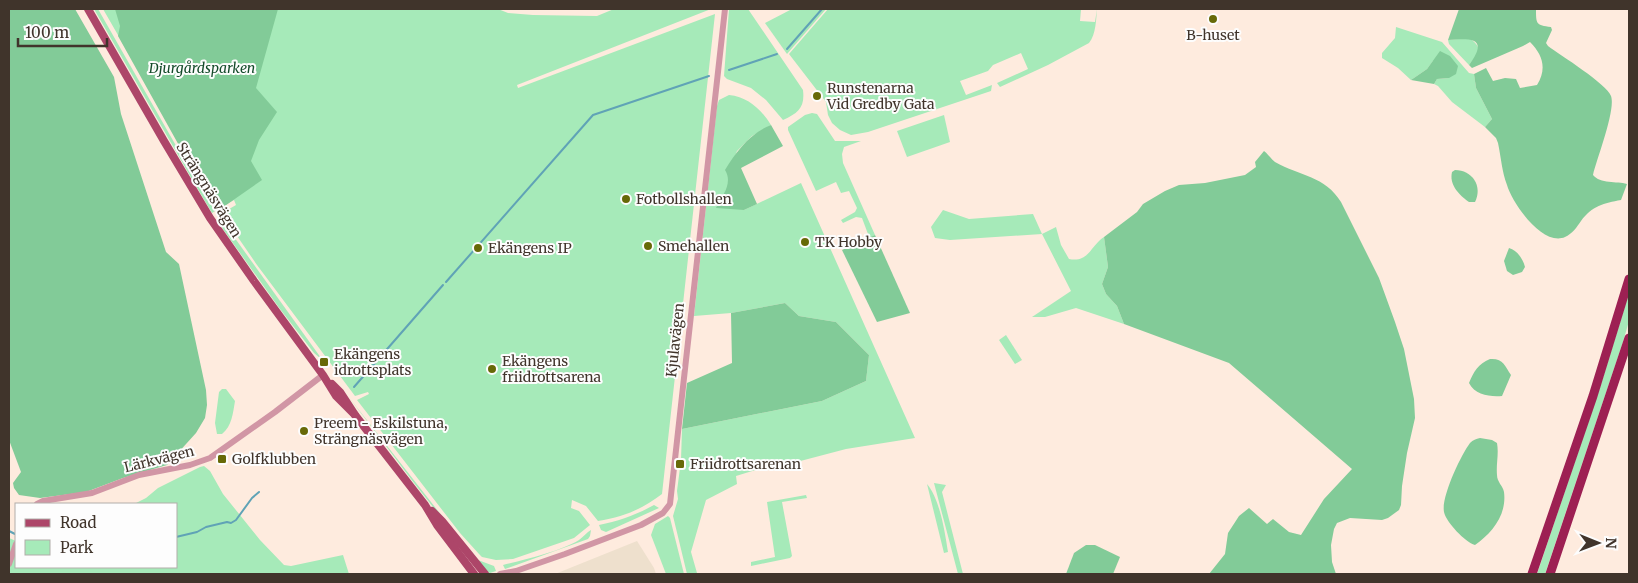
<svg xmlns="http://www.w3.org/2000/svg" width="1638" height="583" font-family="Merriweather,serif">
  <rect width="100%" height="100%" fill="#feebde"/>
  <!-- commercial -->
  <polygon fill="#eee0cd" points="637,541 654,568 656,574 555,574"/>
  <!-- green -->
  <g fill="#a6eab9">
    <polygon points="94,9 98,9 191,172 215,211 212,213 193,181"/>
    <path d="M 103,9 L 498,9 L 508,13 L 533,15 L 597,16 L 614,9 L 711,9 L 517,85 L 518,88 L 715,14 L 662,494 C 641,510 623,517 598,521 L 586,506 L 572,500 L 571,508 L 579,511 L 590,525 L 574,538 L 513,559 L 496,560 L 482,557 L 479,554 L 460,533 L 357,400 L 369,394 L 368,392 L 355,396 L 257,265 L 224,217 L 224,212 L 236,205 L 234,200 L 218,209 Z"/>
    <path d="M 729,9 L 748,9 L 803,90 C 805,107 799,113 783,120 L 766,100 L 751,88 L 727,79 L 724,76 Z"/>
    <polygon points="792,9 826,9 787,54 765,23"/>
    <path d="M 828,9 L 1081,9 L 1080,21 L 1095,22 L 1097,9 C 1096,20 1096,34 1089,43 L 1048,65 L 1000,87 L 997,83 L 1028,69 L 1021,53 L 993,65 L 988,71 L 960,81 L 966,95 L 992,85 L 991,91 L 868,132 L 851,135 L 840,130 L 832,123 L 828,115 L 826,102 L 789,54 Z"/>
    <polygon points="1396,27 1442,42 1469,73 1474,74 1476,88 1492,119 1485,127 1452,102 1438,86 1434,84 1437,79 1449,78 1433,61 1427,69 1411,80 1398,68 1382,58 1382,53 1395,38"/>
    <path d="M 1469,38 C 1484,48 1479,53 1469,65 L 1449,44 L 1448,40 Z"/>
    <path d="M 729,95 C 748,97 761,109 771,125 L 752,136 L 737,151 L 728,175 L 729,184 L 744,210 L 801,183 L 915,438 L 846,449 L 789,464 L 762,468 L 736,476 L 737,484 L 706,500 L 691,552 L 697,573 L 687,574 L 673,516 L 678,499 L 677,491 L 681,460 L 682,429 L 822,401 L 866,381 L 869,355 L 836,322 L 799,316 L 785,303 L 731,313 L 694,316 L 717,106 L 719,100 Z"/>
    <polygon points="812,113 817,114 835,141 861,141 844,147 842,154 843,163 875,235 863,241 868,234 862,218 856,217 843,223 841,220 855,212 857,208 849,191 841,193 836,182 816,191 788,130 788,127 805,115"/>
    <polygon points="944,115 950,142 907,157 897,131"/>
    <path d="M 943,210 L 969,219 L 1033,214 L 1042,234 L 1056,227 L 1061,245 L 1069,259 C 1089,263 1091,245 1104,237 L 1108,267 L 1102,284 L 1106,294 L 1117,306 L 1124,324 L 1076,308 L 1045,317 L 1032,317 L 1071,291 L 1042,234 L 950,240 L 935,238 L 931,227 Z"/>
    <polygon points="219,216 321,358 320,358 314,353 280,309 220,225 218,219"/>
    <polygon points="1629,293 1629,321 1623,342 1545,574 1537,574 1602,381"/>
    <polygon points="1006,335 1022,360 1015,364 999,340"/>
    <path d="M 222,389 L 226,389 L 235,401 C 233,413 232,426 222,434 L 217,434 L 215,423 L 219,392 Z"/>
    <polygon points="348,396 467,548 478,560 494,566 496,571 490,573 483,570 414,483"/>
    <polygon points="204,466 210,471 223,494 260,540 284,565 291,566 343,555 349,574 9,574 9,538 16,541 16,567 176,567 176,504 134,504 146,498 158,488 200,467"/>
    <polygon points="934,483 946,485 942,492 963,574 958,574"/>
    <path d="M 927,484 C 940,499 945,533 948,552 L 944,553 Z"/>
    <polygon points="806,495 807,498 782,502 792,556 790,558 751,566 751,562 775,557 767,502"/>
    <path d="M 654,505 L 659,508 L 606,532 L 601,530 L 599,525 C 619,521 636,515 654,505 Z"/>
    <polygon points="668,516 670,518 684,574 666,574 651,535 655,524"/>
    <path d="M 591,530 L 590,536 L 588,539 L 505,569 L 503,565 C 524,560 561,551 579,540 C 583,537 587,532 591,530 Z"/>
  </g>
  <!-- forest -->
  <g fill="#82cb98">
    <polygon points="9,9 75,9 114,77 121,114 166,252 179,264 206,390 207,405 205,418 196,433 167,465 123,478 86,492 40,498 19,495 14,488 13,483 21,472 9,440"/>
    <polygon points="115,9 278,9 256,88 277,112 259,140 251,161 262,180 219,210 181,149 118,36 120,26"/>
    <path d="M 1459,9 L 1536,9 C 1536,24 1536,25 1551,27 L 1552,30 L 1546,43 L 1548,46 C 1560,55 1607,84 1611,96 C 1616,110 1597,158 1593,175 C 1600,184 1617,181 1627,184 L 1621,200 C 1604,203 1592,206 1581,221 C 1577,227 1572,234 1565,237 C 1543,247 1512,203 1507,185 C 1502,172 1501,157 1498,143 L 1496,138 L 1485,127 L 1492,119 L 1476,88 L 1474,74 L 1486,68 L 1493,81 L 1505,78 L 1516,79 L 1520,88 L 1537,85 C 1547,69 1543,55 1530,42 L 1523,46 L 1472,68 L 1469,65 C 1489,38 1472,38 1448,40 Z"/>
    <polygon points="1440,51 1450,56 1458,66 1456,74 1449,78 1437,79 1434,84 1411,80 1427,69"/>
    <path d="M 771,125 L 783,146 L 741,168 L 757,204 L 744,210 L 716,208 C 723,195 733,183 725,170 C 736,152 750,133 771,125 Z"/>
    <path d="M 1264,151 C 1268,154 1271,159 1275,162 C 1300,176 1325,176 1341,202 L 1379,278 L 1395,322 L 1404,349 L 1414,399 L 1415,418 L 1407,453 L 1402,486 L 1401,505 L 1399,510 L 1388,518 L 1382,520 L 1350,518 L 1337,523 L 1334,529 L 1331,545 L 1332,562 L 1336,574 L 1209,574 L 1225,554 L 1228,533 L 1239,516 L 1249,508 L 1267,524 L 1273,519 L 1289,532 L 1301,535 L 1324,499 L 1352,469 L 1229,363 L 1124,324 L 1117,306 L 1106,294 L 1102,284 L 1108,267 L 1104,237 L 1137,212 L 1143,204 L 1165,191 L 1179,185 L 1205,183 L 1245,175 L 1256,167 L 1255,162 Z"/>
    <path d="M 1455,170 C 1472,170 1483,186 1475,202 L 1469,202 C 1459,195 1449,185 1452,172 Z"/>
    <polygon points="875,235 910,313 877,322 842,250"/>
    <path d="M 1509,248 C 1517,250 1523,259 1525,267 L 1522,272 L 1513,275 L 1507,271 L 1504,261 Z"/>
    <polygon points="785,303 799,316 836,322 869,355 866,381 822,401 682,429 687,383 732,363 731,313"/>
    <path d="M 1490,359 C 1503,358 1505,366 1511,375 L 1502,396 C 1490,397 1475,395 1469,383 C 1474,371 1478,364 1490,359 Z"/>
    <path d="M 1480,438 L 1492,440 L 1497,443 C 1499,454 1496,464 1497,475 C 1497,482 1503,486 1504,492 C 1507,515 1492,533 1475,545 C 1465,542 1446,522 1444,512 C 1441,497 1461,455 1470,443 C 1473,440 1476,439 1480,438 Z"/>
    <polygon points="1086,545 1095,545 1120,557 1113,574 1066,574 1074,553"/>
  </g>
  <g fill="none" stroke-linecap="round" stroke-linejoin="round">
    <!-- stream -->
    <g stroke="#60a3b6" stroke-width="2">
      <polyline points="787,49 822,9"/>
      <polyline points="729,70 777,54"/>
      <polyline points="446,282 593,115 709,76"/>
      <polyline points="354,387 443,285"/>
      <polyline points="9,531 15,534"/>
      <polyline points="176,537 197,532 206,527 227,522 231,523 236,520 252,498 259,492"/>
    </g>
    <!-- minor -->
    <g stroke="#d196a5" stroke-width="6">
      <polyline points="37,504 43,501 92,493 139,475 190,465 210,458 275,412 323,375"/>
      <polyline points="9,564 16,544"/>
      <polyline points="500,574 516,571 565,554 641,525 663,513 670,504 725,9"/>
    </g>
    <!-- major -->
    <g stroke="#ad4669" stroke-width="8">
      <polyline points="88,9 164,141 210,218 254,281 323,375 336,396 355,415"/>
      <polyline points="332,384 340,392 355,415 425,505 437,525 474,574"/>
      <polyline points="432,511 442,521 485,574"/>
    </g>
    <!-- highway -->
    <g stroke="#9d2053" stroke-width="9">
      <polyline points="1532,574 1593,396 1629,279"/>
      <polyline points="1550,574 1629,338"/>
    </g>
  </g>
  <!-- markers -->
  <g fill="#676907" stroke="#fdfdfd" stroke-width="2">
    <circle cx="1213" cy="19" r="5"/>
    <circle cx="817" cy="96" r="5"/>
    <circle cx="626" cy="199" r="5"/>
    <circle cx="805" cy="242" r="5"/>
    <circle cx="648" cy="246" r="5"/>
    <circle cx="478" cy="248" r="5"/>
    <rect x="319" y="357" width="10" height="10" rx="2.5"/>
    <circle cx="492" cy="369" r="5"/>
    <circle cx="304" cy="431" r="5"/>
    <rect x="217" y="454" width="10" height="10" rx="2.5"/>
    <rect x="675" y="459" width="10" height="10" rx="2.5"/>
  </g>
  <g text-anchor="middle" stroke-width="4" stroke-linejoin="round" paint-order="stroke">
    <!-- poi labels -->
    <g font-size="14" fill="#40342b" stroke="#fdfdfd" text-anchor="start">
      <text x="1213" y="40" text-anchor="middle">B-huset</text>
      <text x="827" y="93">Runstenarna<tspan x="827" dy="16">Vid Gredby Gata</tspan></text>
      <text x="636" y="204">Fotbollshallen</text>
      <text x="815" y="247">TK Hobby</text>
      <text x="658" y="251">Smehallen</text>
      <text x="488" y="253">Ekängens IP</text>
      <text x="334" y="359">Ekängens<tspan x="334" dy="16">idrottsplats</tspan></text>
      <text x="502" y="366">Ekängens<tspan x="502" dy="16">friidrottsarena</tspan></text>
      <text x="314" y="428">Preem - Eskilstuna,<tspan x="314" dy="16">Strängnäsvägen</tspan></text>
      <text x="232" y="464">Golfklubben</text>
      <text x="690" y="469">Friidrottsarenan</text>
    </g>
    <!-- park labels -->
    <g font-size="14" font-style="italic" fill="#144b2a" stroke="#fdfdfd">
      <text x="202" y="73">Djurgårdsparken</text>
    </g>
    <!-- street labels -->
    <g font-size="14" fill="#40342b" stroke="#fdfdfd">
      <text transform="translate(209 190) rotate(58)" y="5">Strängnäsvägen</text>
      <text transform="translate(675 340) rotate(-84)" y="5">Kjulavägen</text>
      <text transform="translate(159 459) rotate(-14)" y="5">Lärkvägen</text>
    </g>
  </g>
  <!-- border -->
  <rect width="1638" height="583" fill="none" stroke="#40342b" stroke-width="20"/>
  <!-- legend -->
  <rect x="15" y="503" width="162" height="65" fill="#fdfdfd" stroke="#b1ada9"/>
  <rect x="25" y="519" width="25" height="8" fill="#ad4669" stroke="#b1ada9"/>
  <text x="60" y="528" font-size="15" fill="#40342b">Road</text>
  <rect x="25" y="540" width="25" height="15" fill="#a6eab9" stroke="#b1ada9"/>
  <text x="60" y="553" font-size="15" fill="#40342b">Park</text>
  <!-- north arrow -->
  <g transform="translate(1598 543) rotate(91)" stroke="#fdfdfd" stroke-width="4" paint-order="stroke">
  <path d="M0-4L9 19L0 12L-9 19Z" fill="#40342b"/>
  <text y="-8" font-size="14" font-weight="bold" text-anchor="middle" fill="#40342b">N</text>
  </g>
  <!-- scale -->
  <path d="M18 38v8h89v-8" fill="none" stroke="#40342b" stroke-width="2.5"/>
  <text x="25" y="38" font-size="15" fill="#40342b" stroke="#fdfdfd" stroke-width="4" paint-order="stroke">100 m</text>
</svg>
